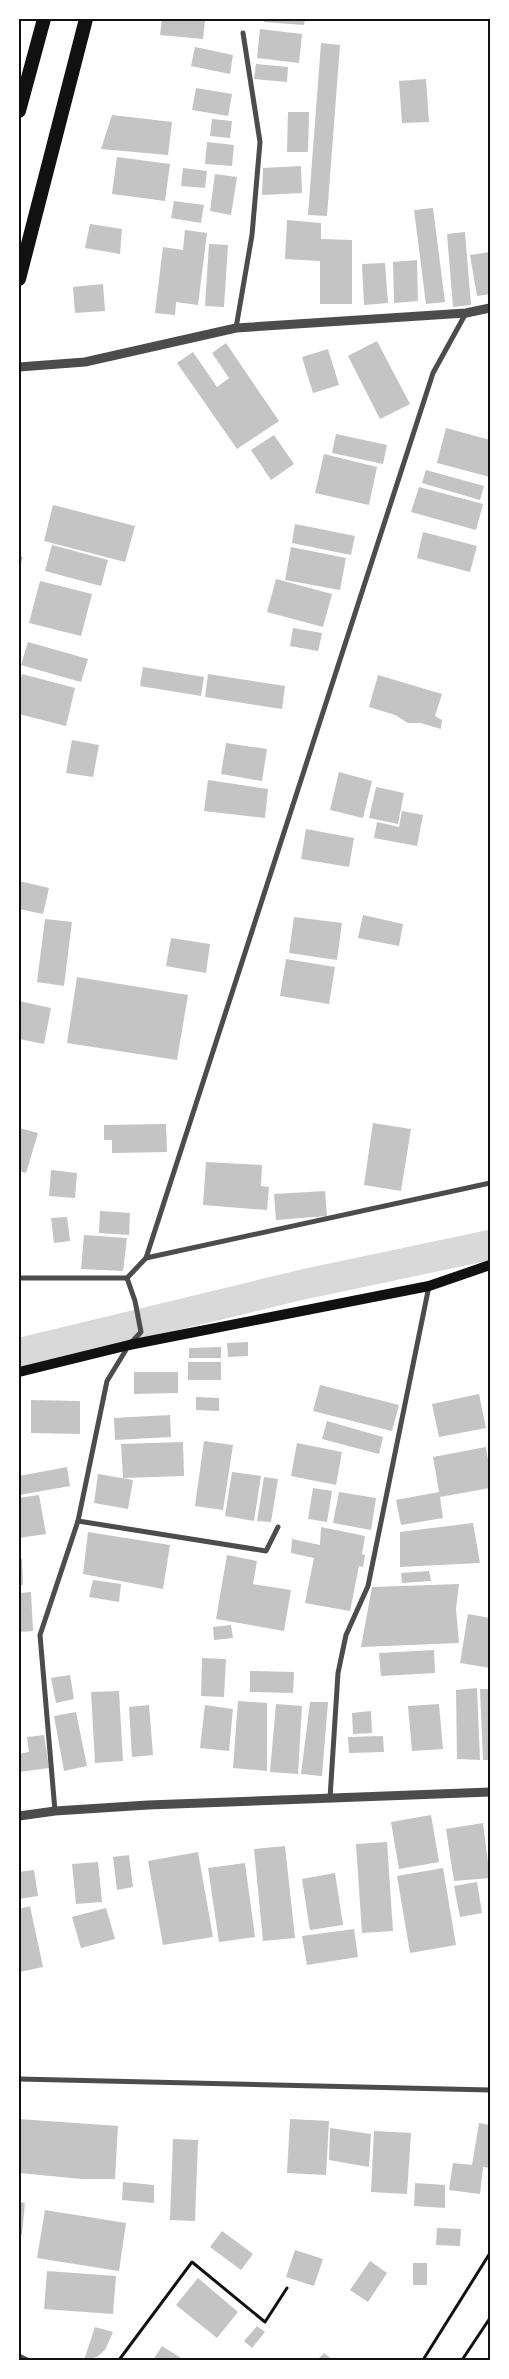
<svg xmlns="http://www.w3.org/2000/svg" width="509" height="2379" font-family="Signika,sans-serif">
  <rect width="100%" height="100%" fill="#fff"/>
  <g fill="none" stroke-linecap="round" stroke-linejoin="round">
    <!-- canal -->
    <polyline stroke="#d9d9d9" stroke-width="30" points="19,1353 305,1284 490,1245"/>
  </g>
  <!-- building -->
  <g fill="#c4c4c4">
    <polygon points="162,19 205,21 203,39 160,35"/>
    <polygon points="264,19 305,19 304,25 264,22"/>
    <polygon points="260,29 302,34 299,63 257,58"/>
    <polygon points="321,43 340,45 327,216 308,215"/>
    <polygon points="195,47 233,55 230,74 191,66"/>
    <polygon points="256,64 288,67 287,82 254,79"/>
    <polygon points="426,79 429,122 402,123 399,81"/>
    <polygon points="196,88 232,94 228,116 192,110"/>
    <polygon points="288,112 309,112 308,152 287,152"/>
    <polygon points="112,115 172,122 168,155 101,149"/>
    <polygon points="212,119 232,121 230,138 210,136"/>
    <polygon points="207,142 234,145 232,166 205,164"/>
    <polygon points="117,157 170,164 165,201 112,194"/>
    <polygon points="301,166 302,193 262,195 263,168"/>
    <polygon points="183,168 207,171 205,188 181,186"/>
    <polygon points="215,174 237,177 231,215 210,211"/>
    <polygon points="174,201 204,205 201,223 171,218"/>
    <polygon points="433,208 445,302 426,304 414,210"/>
    <polygon points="287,220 321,223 321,239 352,240 352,304 320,304 320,261 285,259"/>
    <polygon points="90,224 122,229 120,254 85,248"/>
    <polygon points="185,230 207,233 198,305 176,302 175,315 155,313 163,247 183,250"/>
    <polygon points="465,232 471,305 453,307 447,234"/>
    <polygon points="209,244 228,245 224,307 205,306"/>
    <polygon points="490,252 490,294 477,296 470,255"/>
    <polygon points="417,260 418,301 394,303 393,262"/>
    <polygon points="385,263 388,303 364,305 362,264"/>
    <polygon points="103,284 105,311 75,313 73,287"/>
    <polygon points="377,341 410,404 380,419 348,356"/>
    <polygon points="226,343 279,421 237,449 177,363 193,352 217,387 229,378 212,353"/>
    <polygon points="328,349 339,385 313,393 302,357"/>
    <polygon points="446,428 490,440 490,477 437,463"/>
    <polygon points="336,434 387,445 383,464 332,453"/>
    <polygon points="274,435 294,464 271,480 251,450"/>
    <polygon points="324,454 377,467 369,505 315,493"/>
    <polygon points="426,470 484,486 480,500 422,483"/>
    <polygon points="419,487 483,504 476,530 411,512"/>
    <polygon points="53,505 135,526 125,562 44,541"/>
    <polygon points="295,524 355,536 351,555 292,543"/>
    <polygon points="423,532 477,546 470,572 417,558"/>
    <polygon points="52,545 108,560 101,586 45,571"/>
    <polygon points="291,547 346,558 340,590 285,580"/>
    <polygon points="19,556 23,557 19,570"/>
    <polygon points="276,579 332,594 323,627 267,612"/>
    <polygon points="40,581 92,594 81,636 29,623"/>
    <polygon points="293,628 322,633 318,651 290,646"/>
    <polygon points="28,642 88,659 81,682 21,665"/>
    <polygon points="143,667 204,677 201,696 140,686"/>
    <polygon points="22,674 75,688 66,726 19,714 19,686"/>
    <polygon points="208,674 285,686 282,709 205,697"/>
    <polygon points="378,675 442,694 435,716 442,720 441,729 421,723 408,723 395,715 369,707"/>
    <polygon points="72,740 99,745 93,777 66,773"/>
    <polygon points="226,743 267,749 262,781 221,774"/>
    <polygon points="339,772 372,781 363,818 330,810"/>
    <polygon points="208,780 268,789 265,818 204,811"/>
    <polygon points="376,787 404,793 398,824 369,818"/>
    <polygon points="402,811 423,815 417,846 374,838 377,822 399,827"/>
    <polygon points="306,829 354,838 349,867 301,859"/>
    <polygon points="19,881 49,888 43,914 19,909"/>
    <polygon points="363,915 403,924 399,946 358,938"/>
    <polygon points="294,917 342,923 337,960 289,953"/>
    <polygon points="45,919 72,922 64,986 37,982"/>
    <polygon points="171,938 210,944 206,973 166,966"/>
    <polygon points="286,959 335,967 329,1004 280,996"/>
    <polygon points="77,977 188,995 177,1060 67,1043"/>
    <polygon points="19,1001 51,1008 44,1044 19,1039"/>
    <polygon points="373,1123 411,1129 401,1191 364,1185"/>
    <polygon points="166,1124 167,1152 112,1153 112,1140 104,1140 104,1125"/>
    <polygon points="19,1128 38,1133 26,1173 19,1171"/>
    <polygon points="206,1162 262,1165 261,1186 269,1187 267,1210 203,1205"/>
    <polygon points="51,1170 77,1173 75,1198 49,1196"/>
    <polygon points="325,1191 327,1216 276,1220 274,1194"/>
    <polygon points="100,1211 130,1213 129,1235 99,1233"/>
    <polygon points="67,1217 70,1241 54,1243 51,1218"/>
    <polygon points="84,1235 127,1238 123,1271 81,1269"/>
    <polygon points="248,1342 248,1356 228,1357 227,1343"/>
    <polygon points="221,1347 221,1358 189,1358 189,1348"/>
    <rect x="188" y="1362" width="33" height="18"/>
    <polygon points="134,1372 178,1372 178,1393 134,1394"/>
    <polygon points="320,1385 399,1405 392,1431 313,1411"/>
    <polygon points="479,1394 486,1428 439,1437 432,1404"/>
    <polygon points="196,1397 219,1398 219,1411 196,1410"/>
    <polygon points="31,1400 80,1401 80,1434 31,1433"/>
    <polygon points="170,1415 171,1437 115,1440 114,1418"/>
    <polygon points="327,1421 383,1437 379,1454 322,1439"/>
    <polygon points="204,1441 233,1445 223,1510 195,1506"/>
    <polygon points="183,1442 184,1476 123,1478 121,1444"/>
    <polygon points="297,1443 342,1452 336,1485 291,1476"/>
    <polygon points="486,1447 490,1472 490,1488 440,1497 443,1518 401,1525 396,1500 439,1492 433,1457"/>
    <polygon points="67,1467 70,1486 19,1495 19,1476"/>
    <polygon points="232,1472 261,1476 254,1521 225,1516"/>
    <polygon points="98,1474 133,1480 128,1509 94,1503"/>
    <polygon points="264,1477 278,1479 271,1522 257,1521"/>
    <polygon points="313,1488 332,1491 327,1522 308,1519"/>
    <polygon points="339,1492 376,1498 371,1530 333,1523"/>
    <polygon points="39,1495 46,1534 19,1538 19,1498"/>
    <polygon points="473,1523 480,1563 400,1567 400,1532"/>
    <polygon points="321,1527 365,1536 362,1554 365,1555 363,1567 359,1566 350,1611 305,1603 314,1558 291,1553 292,1539 320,1545"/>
    <polygon points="88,1532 170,1545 163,1589 83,1574"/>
    <polygon points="227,1555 257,1561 253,1584 291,1590 284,1631 216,1619"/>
    <polygon points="22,1559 23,1585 19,1585 19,1560"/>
    <polygon points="429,1571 431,1581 402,1583 401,1573"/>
    <polygon points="93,1580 121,1584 119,1602 89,1597"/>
    <polygon points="459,1584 456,1609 459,1643 361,1647 372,1587"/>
    <polygon points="31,1592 33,1631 19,1632 19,1593"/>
    <polygon points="468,1614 490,1618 490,1668 460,1663"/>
    <polygon points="231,1625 233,1638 214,1640 213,1627"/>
    <polygon points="434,1650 435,1673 381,1676 379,1653"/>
    <polygon points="202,1658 226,1659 224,1697 201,1696"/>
    <polygon points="250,1671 294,1672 293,1693 250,1692"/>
    <polygon points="70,1675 74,1699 56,1703 51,1678"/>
    <polygon points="477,1688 480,1760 457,1759 456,1690"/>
    <polygon points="480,1689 490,1689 490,1760 483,1760"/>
    <polygon points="119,1691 123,1761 95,1763 91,1692"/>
    <polygon points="238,1701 267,1703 267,1771 233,1768"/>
    <polygon points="310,1702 328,1702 322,1776 301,1774"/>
    <polygon points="276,1704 302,1706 298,1774 270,1772"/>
    <polygon points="439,1704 443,1749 412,1751 408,1706"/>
    <polygon points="149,1705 153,1755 132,1757 129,1707"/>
    <polygon points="205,1705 233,1709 229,1751 200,1748"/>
    <polygon points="371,1711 372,1733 353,1734 352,1713"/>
    <polygon points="76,1712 87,1766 64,1771 54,1716"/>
    <polygon points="44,1735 49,1768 19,1772 19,1754 29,1752 27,1737"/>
    <polygon points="383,1736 384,1752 349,1753 348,1737"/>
    <polygon points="431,1815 439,1862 399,1869 391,1822"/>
    <polygon points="483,1823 490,1878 454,1881 446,1829"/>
    <polygon points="387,1842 393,1931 362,1933 356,1844"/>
    <polygon points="285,1846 295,1938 263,1941 254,1849"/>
    <polygon points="198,1852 213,1937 163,1945 148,1861"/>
    <polygon points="129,1855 133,1887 117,1890 113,1857"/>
    <polygon points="98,1862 102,1902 76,1904 72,1864"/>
    <polygon points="245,1863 255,1937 219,1942 208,1868"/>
    <polygon points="443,1868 456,1945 410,1953 397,1876"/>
    <polygon points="34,1870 38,1896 19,1899 19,1872"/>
    <polygon points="335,1873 343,1925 310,1930 302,1879"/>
    <polygon points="477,1882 482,1913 460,1917 454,1886"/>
    <polygon points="30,1906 43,1967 19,1972 19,1909"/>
    <polygon points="106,1908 115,1939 81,1948 72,1917"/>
    <polygon points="354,1929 358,1957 307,1965 302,1936"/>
    <polygon points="19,2119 118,2126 115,2179 82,2179 19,2173"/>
    <polygon points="290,2119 329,2121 326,2175 287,2173"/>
    <polygon points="479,2123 490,2125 490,2168 483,2167 480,2194 449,2190 453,2163 472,2165"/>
    <polygon points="330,2128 371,2134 369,2167 329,2160"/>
    <polygon points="374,2131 411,2133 407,2194 371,2192"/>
    <polygon points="173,2139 198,2140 195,2221 170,2220"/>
    <polygon points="123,2182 154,2185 154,2203 122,2200"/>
    <polygon points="415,2183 445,2185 445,2208 414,2206"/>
    <polygon points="19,2202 25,2203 22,2234 19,2234"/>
    <polygon points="45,2210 126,2223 119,2271 37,2258"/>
    <polygon points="437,2228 461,2229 460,2246 436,2245"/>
    <polygon points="222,2231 253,2254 241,2270 210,2247"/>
    <polygon points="295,2250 323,2259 314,2286 286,2277"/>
    <polygon points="370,2261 387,2273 368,2302 350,2290"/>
    <rect x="413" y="2263" width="14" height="22"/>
    <polygon points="47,2271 116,2276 113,2314 44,2309"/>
    <polygon points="198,2278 238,2312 217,2338 176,2305"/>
    <polygon points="257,2326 265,2332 252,2348 244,2341"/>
    <polygon points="95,2327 113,2332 105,2350 97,2357 84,2360"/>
    <polygon points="162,2346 184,2360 153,2360"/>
    <polygon points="324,2353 333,2360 317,2360"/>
  </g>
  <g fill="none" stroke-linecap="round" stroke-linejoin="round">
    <!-- path -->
    <g stroke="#111" stroke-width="3">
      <polyline points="119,2360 192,2262 265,2322 287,2288"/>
      <polyline points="423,2360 490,2253"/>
      <polyline points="462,2360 490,2318"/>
    </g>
    <!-- minor -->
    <g stroke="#4c4c4c" stroke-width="5">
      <polyline points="236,328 252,235 260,142 243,33"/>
      <polyline points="146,1258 490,1183"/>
      <polyline points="19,1278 127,1278"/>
      <polyline points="78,1521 266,1551 278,1527"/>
      <polyline points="330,1798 338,1673 346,1635 368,1586 429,1286"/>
      <polyline points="55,1811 40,1635 78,1521 107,1381 129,1345 141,1332 135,1301 127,1278 146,1258 433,373 466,313"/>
      <polyline points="19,2079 490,2090"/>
      <polyline points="19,2356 27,2360"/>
    </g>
    <!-- tertiary -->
    <g stroke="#4c4c4c" stroke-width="9">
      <polyline points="19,367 85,362 236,328 466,313 490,308"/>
      <polyline points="19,1816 55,1811 148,1805 490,1792"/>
    </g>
    <!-- secondary -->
    <polyline stroke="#111" stroke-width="10" points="19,1372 129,1345 429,1286 490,1265"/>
    <!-- trunk -->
    <g stroke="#111" stroke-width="14">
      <polyline points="19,111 44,19"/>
      <polyline points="19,279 86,19"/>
    </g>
  </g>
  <!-- border -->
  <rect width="509" height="2379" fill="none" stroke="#ffffff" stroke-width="40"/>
  <rect x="20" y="20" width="469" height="2339" fill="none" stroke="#111" stroke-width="2"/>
</svg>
